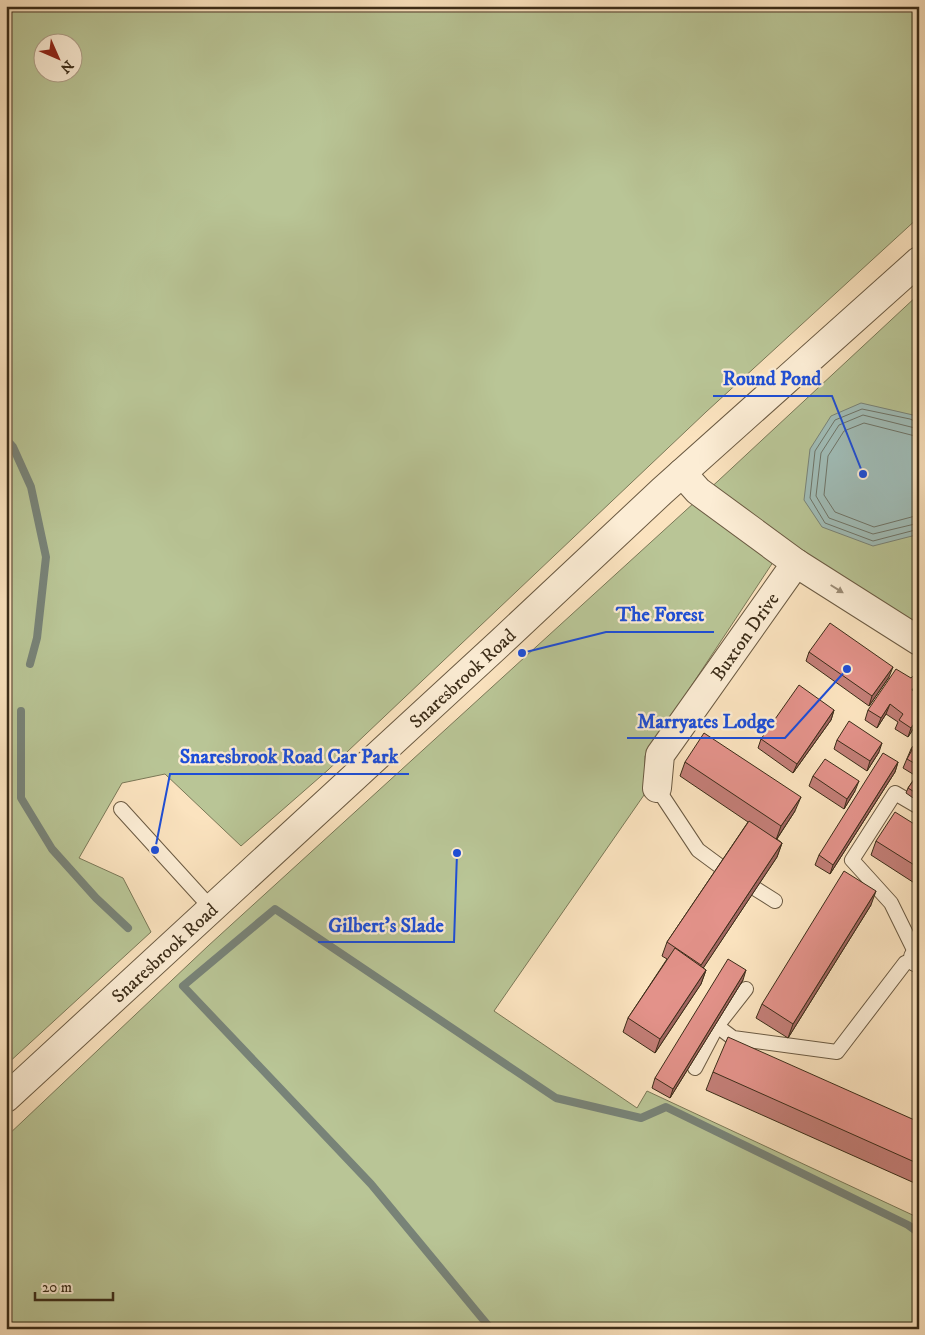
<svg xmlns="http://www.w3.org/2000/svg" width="925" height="1335" font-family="'IM FELL DW Pica',serif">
  <rect width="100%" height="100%" fill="#fbe3bf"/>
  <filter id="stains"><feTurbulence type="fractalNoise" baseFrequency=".004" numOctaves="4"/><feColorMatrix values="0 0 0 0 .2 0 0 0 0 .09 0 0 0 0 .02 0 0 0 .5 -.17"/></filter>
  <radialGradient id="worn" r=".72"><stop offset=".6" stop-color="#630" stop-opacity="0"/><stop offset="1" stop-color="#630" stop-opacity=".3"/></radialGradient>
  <!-- green -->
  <g fill="#b9c596" stroke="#7a7857" fill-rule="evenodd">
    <path d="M 6,6 L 919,6 L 919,217 L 706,412 L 328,770 L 241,846 L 165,774 L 122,783 L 79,858 L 123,878 L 151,932 L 6,1065 ZM 42,42 L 72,42 L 72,72 L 42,72 Z"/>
    <polygon points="919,294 919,629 785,544 645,756 644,795 494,1011 637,1108 647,1091 919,1218 919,1329 6,1329 6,1137 208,946 718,481"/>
  </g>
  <!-- water -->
  <polygon fill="#a0bdb8" stroke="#788378" points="861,403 913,415 919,419 919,532 916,535 873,546 822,527 804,500 810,449 831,416"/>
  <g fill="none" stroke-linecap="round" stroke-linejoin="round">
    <!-- shore -->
    <g stroke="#6e7468" stroke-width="1">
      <polyline points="919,423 910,419 862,409 835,420 815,451 810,498 825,523 873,541 919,529"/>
      <polyline points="919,429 863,415 839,425 821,453 816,496 829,518 873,534 919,523"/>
      <polyline points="919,437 864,423 844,431 828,456 824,495 835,512 874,527 919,515"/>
    </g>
    <!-- stream -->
    <g stroke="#788378" stroke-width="8">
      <polyline points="6,439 13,447 31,487 46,557 37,638 30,664"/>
      <polyline points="21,711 21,798 52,849 96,898 128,928"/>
      <polyline points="491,1329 371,1184 183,986 275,909 556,1098 641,1118 666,1107 908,1225 919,1233"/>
    </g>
    <!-- service casing -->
    <g stroke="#6b5a42" stroke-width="16">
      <g id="service">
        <polyline points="657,788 698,850 721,867"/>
        <polyline points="121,809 212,909"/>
        <polyline points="756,889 775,901"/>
        <polyline points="717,1026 733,1038 837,1052 905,963 918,958 891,903 852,860 895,793 919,807"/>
        <polyline points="695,1068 717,1026 746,989"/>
      </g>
    </g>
    <!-- minor casing -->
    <g stroke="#6b5a42" stroke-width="30">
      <g id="minor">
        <polyline points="682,473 698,491 796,563 919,641"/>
        <path id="s1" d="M 657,788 L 660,755 L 796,563"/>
        <polyline points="918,958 919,958"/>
      </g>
    </g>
    <!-- tertiary casing -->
    <g stroke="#6b5a42" stroke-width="30">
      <g id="tertiary">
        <path id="s2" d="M 6,1098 L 502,641 L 662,491 L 919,261"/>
      </g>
    </g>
    <!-- service -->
    <use href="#service" stroke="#fcedd5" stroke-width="14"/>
    <!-- minor -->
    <use href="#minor" stroke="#fcedd5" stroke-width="28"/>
    <!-- tertiary -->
    <use href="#tertiary" stroke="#fcedd5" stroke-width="28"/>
  </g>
  <!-- wall -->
  <g fill="#c37e77" stroke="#3b2c18">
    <polygon points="809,652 889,677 869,706 806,661"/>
    <polygon points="915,690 914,691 918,694 919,692 919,720 908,737 895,729 898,722 886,714 877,728 865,720 868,710"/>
    <polygon points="834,710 831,720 793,773 758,748 761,739"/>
    <polygon points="919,738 919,802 906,793 908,788 916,776 903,768 911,749"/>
    <polygon points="837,740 879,752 867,771 834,749"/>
    <polygon points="685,762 795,811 777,839 782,843 777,857 703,968 706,970 701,984 655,1053 623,1032 628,1018 667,959 662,956 667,942 748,822 680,776"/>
    <polygon points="898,762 895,772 830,874 815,865 819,855"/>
    <polygon points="813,776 855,791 844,809 809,786"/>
    <polygon points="919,827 919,886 871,855 876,841"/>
    <polygon points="871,905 788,1038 756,1018 762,1004"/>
    <polygon points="743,980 670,1098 652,1088 655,1078"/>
    <polygon points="713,1072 919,1122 919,1185 706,1090"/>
  </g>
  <!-- shaded-wall -->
  <g fill="#9f6661" stroke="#3b2c18">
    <polygon points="893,667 889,677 869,706 872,696"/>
    <polygon points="919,680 915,690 909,699 912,690"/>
    <polygon points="890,704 886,714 877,728 881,718"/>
    <polygon points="834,710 831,720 793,773 797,764"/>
    <polygon points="919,716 919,720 908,737 911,728"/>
    <polygon points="882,743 879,752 867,771 870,761"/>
    <polygon points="898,762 895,772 830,874 833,865"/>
    <polygon points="859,781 855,791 844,809 847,799"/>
    <polygon points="801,797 795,811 776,840 781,826"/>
    <polygon points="782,843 777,857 696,979 701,965"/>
    <polygon points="876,891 871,905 788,1038 793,1024"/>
    <polygon points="706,970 701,984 655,1053 660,1039"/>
    <polygon points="746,970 743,980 670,1098 673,1089"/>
  </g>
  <!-- building -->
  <g fill="#e3928a" stroke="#3b2c18">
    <polygon points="830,623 893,667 872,696 809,652"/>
    <polygon points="896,669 911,678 913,676 919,680 912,690 918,694 919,692 919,716 911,728 899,720 903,714 890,704 881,718 868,710"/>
    <polygon points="799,685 834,710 797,764 761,739"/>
    <polygon points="849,721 882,743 870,761 837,740"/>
    <polygon points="704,733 801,797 781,826 685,762"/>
    <polygon points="919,738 919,766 907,759 912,750 911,749"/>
    <polygon points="883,753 898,762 833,865 819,855"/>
    <polygon points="825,759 859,781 847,799 813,776"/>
    <polygon points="919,773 919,795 908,788"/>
    <polygon points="895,812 919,827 919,868 876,841"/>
    <polygon points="749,821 782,843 701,965 667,942"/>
    <polygon points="844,871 876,891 793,1024 762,1004"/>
    <polygon points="675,948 706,970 660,1039 628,1018"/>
    <polygon points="728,959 746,970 673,1089 655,1078"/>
    <polygon points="728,1037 919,1122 919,1164 713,1072"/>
  </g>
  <!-- one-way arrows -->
  <defs><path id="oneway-solid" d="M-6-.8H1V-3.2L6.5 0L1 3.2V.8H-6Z" transform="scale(1.25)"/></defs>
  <use fill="#9c8c76" href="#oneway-solid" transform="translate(837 589) rotate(32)"/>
  <g text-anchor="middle" stroke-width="4.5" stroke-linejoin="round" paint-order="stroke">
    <!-- street labels -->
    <g font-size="19" fill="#3b2c18" stroke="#fcedd5">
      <text dy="7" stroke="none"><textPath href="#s1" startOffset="179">Buxton Drive</textPath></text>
      <text dy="7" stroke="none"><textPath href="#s2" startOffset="620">Snaresbrook Road</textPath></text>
      <text dy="7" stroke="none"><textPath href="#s2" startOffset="215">Snaresbrook Road</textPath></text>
    </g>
  </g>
  <!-- callouts -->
  <path fill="none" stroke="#1d4ed8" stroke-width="2" d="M863 474L832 396H713M522 653L606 632H714M847 669L785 738H627M155 850L170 774H409M457 853L454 942H318"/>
  <g fill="#1d4ed8" stroke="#fcedd5" stroke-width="2">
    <circle cx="863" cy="474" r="5"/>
    <circle cx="522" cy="653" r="5"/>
    <circle cx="847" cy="669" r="5"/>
    <circle cx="155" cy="850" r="5"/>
    <circle cx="457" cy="853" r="5"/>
  </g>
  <g font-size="20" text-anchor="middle" font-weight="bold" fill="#1d4ed8" stroke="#fcedd5" stroke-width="4.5" stroke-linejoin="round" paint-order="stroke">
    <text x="772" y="385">Round Pond</text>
    <text x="660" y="621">The Forest</text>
    <text x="706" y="728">Marryates Lodge</text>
    <text x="289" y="763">Snaresbrook Road Car Park</text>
    <text x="386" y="932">Gilbert's Slade</text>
  </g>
  <!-- margin -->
  <rect width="925" height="1335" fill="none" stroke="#fbe3bf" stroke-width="25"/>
  <rect x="8" y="8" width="910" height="1320" fill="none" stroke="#3b2c18" stroke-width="2.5"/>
  <rect x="12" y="12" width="900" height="1310" fill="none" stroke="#3b2c18"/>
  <!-- north arrow -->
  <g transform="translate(58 58) rotate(135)"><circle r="24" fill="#fcedd5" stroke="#afa089"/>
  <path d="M0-4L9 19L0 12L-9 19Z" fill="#8f2418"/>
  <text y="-8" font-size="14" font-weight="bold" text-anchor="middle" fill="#3b2c18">N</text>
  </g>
  <!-- scale -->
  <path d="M35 1292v8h78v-8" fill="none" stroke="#3b2c18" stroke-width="2.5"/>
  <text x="42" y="1292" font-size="15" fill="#3b2c18" stroke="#fcedd5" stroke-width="4" paint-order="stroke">20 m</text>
  <rect width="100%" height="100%" filter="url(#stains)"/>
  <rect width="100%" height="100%" fill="url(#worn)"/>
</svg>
